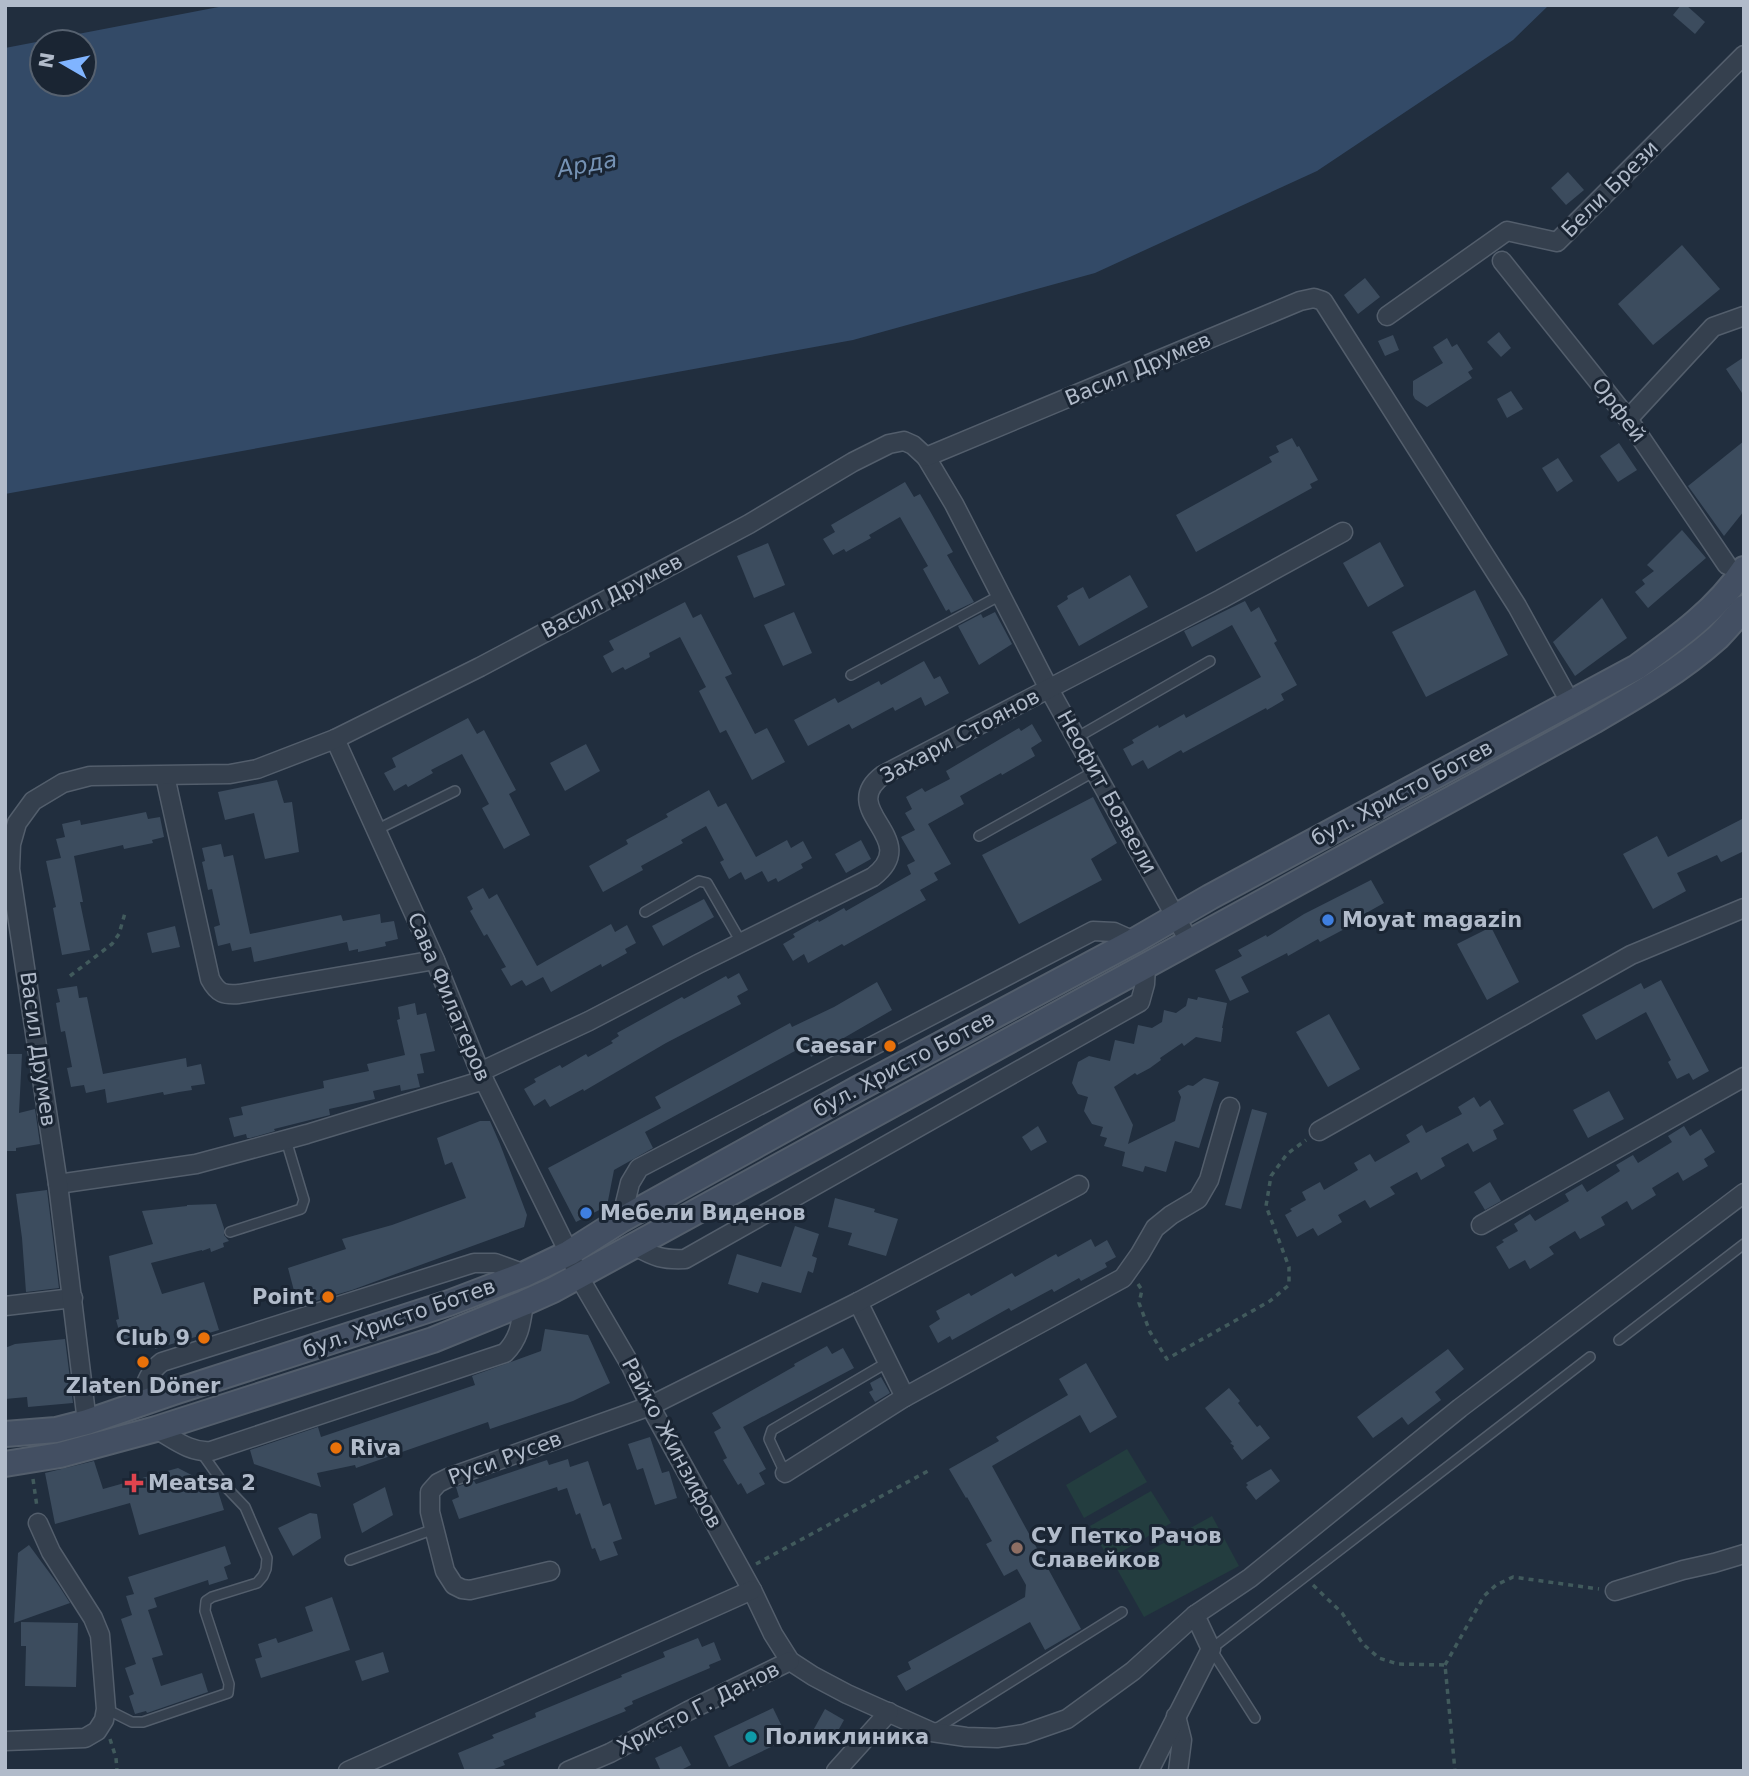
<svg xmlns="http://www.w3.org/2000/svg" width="1749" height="1776" font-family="'DejaVu Sans',sans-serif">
  <rect width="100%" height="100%" fill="#212e3e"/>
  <!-- green -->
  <g fill="#233d3f">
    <polygon points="1127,1449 1147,1482 1084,1518 1066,1485"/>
    <polygon points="1151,1491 1171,1523 1109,1559 1090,1526"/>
    <polygon points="1212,1516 1239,1566 1144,1617 1117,1569"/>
  </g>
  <!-- water -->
  <path fill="#334a67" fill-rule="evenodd" d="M 229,5 L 1549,5 L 1513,40 L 1317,171 L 1095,273 L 853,340 L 5,494 L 5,48 ZM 42,42 L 84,42 L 84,84 L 42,84 Z"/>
  <!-- building -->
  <g fill="#3c4c5e">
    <polygon points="1681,5 1686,5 1705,22 1695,34 1673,15"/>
    <polygon points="1568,172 1584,190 1566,205 1551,188"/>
    <polygon points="1682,245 1720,289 1653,345 1618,304"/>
    <polygon points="1365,278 1380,297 1358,314 1344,295"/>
    <polygon points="1499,332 1511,348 1501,357 1487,342"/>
    <polygon points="1393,335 1399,350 1385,356 1378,341"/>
    <polygon points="1447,338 1452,347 1457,344 1473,369 1468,372 1472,378 1427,407 1415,399 1413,395 1413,381 1443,363 1433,347"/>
    <polygon points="1744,357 1744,396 1726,369"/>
    <polygon points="1511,391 1523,409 1507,418 1497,399"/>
    <polygon points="1292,438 1297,447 1299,446 1318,480 1310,484 1312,488 1196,552 1176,515 1272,462 1269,457 1279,452 1276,446"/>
    <polygon points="1744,441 1744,511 1724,536 1688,486"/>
    <polygon points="1619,443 1637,470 1618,482 1600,456"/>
    <polygon points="1558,458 1573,481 1557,492 1542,468"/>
    <polygon points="905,482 914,497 920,494 930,511 953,552 947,555 974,602 951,613 949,609 946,611 923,569 928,566 900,517 869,535 871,538 846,552 844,549 833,555 823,539 835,532 831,525"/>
    <polygon points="1682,530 1706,558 1648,608 1635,592 1645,584 1642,580 1654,571 1647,565"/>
    <polygon points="1380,542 1404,586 1368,607 1343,563"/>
    <polygon points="768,543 785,585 754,598 737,556"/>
    <polygon points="1130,575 1148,607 1079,646 1057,606 1068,599 1067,596 1083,587 1089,599"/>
    <polygon points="1475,590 1508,655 1426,697 1392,632"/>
    <polygon points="1602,598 1627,638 1575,676 1553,642"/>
    <polygon points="1245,601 1251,612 1259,607 1277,641 1274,643 1297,685 1281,694 1284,700 1267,710 1266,708 1183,753 1181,750 1148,769 1143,760 1132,766 1123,749 1134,743 1132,740 1158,725 1159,728 1184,714 1186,718 1261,677 1232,625 1192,647 1184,631"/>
    <polygon points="685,602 693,618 701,614 732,674 725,677 755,734 767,728 785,762 752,780 726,730 720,733 699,691 706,687 680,637 649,653 650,657 625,670 623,667 612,673 603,656 614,650 609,641"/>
    <polygon points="794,612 812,653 783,666 764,625"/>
    <polygon points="995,612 1012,644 979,665 958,626 981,614 983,618"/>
    <polygon points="924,661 934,679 940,676 949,693 925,706 921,697 895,711 893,707 852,729 849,724 808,746 794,720 835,698 838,703 879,681 881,685"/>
    <polygon points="468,718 477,734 484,730 516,790 509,794 530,835 504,849 482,808 489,804 462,754 431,770 433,773 408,787 406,784 394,791 384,773 396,767 392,758"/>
    <polygon points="1032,724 1042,741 1031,748 1035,756 1002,775 1001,773 960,796 964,804 928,824 951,864 934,873 938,880 920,890 926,900 844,946 842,944 808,963 804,954 793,961 783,944 795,937 793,934 818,920 819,922 844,908 846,911 911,874 907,865 915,861 901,837 915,830 905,813 912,809 906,797 922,788 925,792 950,779 946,771 1019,728 1021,731"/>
    <polygon points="586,744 600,771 565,791 550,763"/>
    <polygon points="277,780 284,803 292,802 299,852 265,859 254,813 225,820 218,792"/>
    <polygon points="709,790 718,807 726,803 756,857 787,840 791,848 803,841 812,858 801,864 803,868 778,882 776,878 768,882 762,871 745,880 741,872 729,879 720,862 724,860 706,826 681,840 683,843 641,866 643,870 603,892 589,866 628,844 626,840 668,817 666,814"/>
    <polygon points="1093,797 1117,843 1091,859 1102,880 1019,924 982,855"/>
    <polygon points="146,812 148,819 160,817 164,837 152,840 153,843 124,849 123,845 74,856 83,902 80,902 90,950 62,955 53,908 56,907 46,861 61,858 56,839 65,837 62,824 80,820 81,825"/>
    <polygon points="1744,818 1744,851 1721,862 1717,855 1677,873 1686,891 1653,909 1623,854 1657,836 1668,857"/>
    <polygon points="861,840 871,859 846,873 835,854"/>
    <polygon points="221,844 224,857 233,855 250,934 341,915 343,921 380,914 381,923 394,921 398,939 385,942 386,946 358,952 358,949 349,951 347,942 254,962 251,947 232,951 230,943 218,946 214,927 220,925 212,889 208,890 202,862 205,861 202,848"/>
    <polygon points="1371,880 1384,903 1350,922 1352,925 1320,942 1318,939 1288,956 1287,953 1241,977 1249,992 1230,1001 1215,970 1242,956 1238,950 1266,935 1267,937 1304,914"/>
    <polygon points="483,888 489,899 497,894 537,966 611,924 615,932 627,925 636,943 625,949 627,953 602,967 601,964 551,992 543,977 526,986 522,980 511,986 501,969 506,967 487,934 484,936 470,911 473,909 467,897"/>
    <polygon points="704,899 714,917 663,946 652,926"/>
    <polygon points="175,926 180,947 152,953 147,933"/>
    <polygon points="1491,927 1519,982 1487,1000 1457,944"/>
    <polygon points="739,973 748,990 737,996 741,1004 666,1043 584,1091 583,1089 550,1107 545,1099 534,1106 524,1089 536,1082 534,1079 560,1065 562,1068 586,1054 588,1057 613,1043 611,1041 619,1036 617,1033 682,997 684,999 726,976 728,979"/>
    <polygon points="1661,980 1709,1071 1693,1080 1689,1073 1677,1079 1668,1062 1671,1060 1646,1012 1596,1040 1582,1015 1641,983 1644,989"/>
    <polygon points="877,982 892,1010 811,1057 806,1045 645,1132 653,1148 614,1170 607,1206 576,1222 548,1168 661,1108 655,1097 790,1023 792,1027 834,1007"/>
    <polygon points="77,986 79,998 87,997 103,1074 186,1058 187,1067 201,1064 205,1084 191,1086 192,1090 179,1092 164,1095 163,1092 107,1103 105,1089 86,1093 84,1085 71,1087 67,1068 72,1067 65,1031 61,1032 56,1003 60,1002 57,989"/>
    <polygon points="1198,997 1227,1003 1222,1028 1223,1028 1221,1042 1196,1037 1184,1046 1182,1043 1160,1058 1161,1060 1150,1068 1137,1075 1135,1073 1114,1087 1133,1125 1128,1144 1175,1121 1181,1097 1178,1091 1188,1085 1193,1086 1204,1078 1219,1082 1199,1148 1175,1141 1166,1172 1145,1166 1143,1172 1122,1166 1125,1152 1104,1146 1107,1138 1100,1136 1103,1127 1092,1124 1084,1111 1088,1097 1078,1094 1072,1083 1078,1062 1089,1056 1110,1061 1115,1040 1134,1044 1138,1025 1152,1028 1162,1022 1164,1010 1176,1013 1186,1006 1188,998 1197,1000"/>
    <polygon points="415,1003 417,1015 426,1013 435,1051 420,1054 424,1073 417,1074 420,1087 401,1091 400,1085 373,1091 375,1099 329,1109 330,1115 274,1129 275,1131 250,1138 247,1138 246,1134 234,1137 229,1118 243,1115 241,1107 324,1088 323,1081 369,1071 367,1064 405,1055 397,1020 400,1019 398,1007"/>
    <polygon points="1329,1014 1360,1069 1328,1087 1296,1032"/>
    <polygon points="5,1054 22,1054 19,1113 35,1109 40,1144 16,1148 16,1151 5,1151"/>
    <polygon points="1609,1091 1624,1119 1588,1138 1573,1110"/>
    <polygon points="1474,1097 1480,1107 1490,1100 1504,1124 1493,1130 1497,1139 1473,1152 1468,1143 1441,1158 1445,1166 1421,1180 1417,1172 1390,1187 1395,1194 1370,1208 1365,1200 1338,1215 1342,1222 1318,1236 1313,1228 1297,1237 1285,1215 1292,1211 1290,1209 1306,1200 1302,1192 1320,1182 1324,1190 1358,1170 1354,1163 1370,1154 1375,1162 1410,1142 1406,1135 1422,1125 1426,1133 1462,1114 1458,1107"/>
    <polygon points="1252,1109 1267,1113 1241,1209 1225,1205"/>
    <polygon points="480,1121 490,1121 500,1144 527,1215 524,1227 352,1290 298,1306 288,1268 346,1249 342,1239 392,1225 466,1198 452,1162 445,1165 437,1138"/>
    <polygon points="1038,1126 1047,1142 1031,1151 1022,1137"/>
    <polygon points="1684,1126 1690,1136 1701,1129 1715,1152 1704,1159 1708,1166 1683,1181 1678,1172 1652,1188 1656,1195 1632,1210 1627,1201 1601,1217 1605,1225 1580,1239 1575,1231 1549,1247 1554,1254 1530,1269 1525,1260 1509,1269 1496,1247 1504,1242 1502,1240 1518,1231 1514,1224 1530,1214 1535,1221 1569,1201 1565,1194 1582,1184 1587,1192 1620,1171 1616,1165 1633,1155 1638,1163 1672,1142 1668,1136"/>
    <polygon points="1490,1182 1501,1201 1485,1210 1474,1192"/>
    <polygon points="47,1190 59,1288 26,1292 22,1238 16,1194"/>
    <polygon points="835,1198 875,1209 874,1212 898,1219 886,1256 848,1245 852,1233 828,1227"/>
    <polygon points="216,1204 224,1228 224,1235 229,1241 223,1243 224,1247 211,1252 210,1248 202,1251 202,1250 151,1263 162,1294 204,1282 219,1330 155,1349 152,1340 124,1348 116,1320 119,1319 109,1256 153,1244 142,1211 187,1206 187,1205"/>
    <polygon points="795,1226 819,1234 812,1256 817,1258 813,1273 808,1271 801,1293 762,1282 758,1293 728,1284 737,1254 781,1267"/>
    <polygon points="1091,1239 1095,1247 1107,1240 1116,1257 1105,1263 1107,1267 1081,1281 1079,1278 1054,1292 1052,1289 1011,1311 1009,1308 952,1340 950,1336 938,1343 929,1326 940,1319 936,1311 969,1293 971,1296 1012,1273 1015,1277 1056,1254 1058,1257"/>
    <polygon points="545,1329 588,1335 610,1383 573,1401 490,1429 488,1422 356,1468 355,1465 317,1473 321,1487 254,1464 250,1450 318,1427 321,1437 475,1385 472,1376 541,1351"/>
    <polygon points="65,1339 73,1403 28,1407 27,1397 5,1399 5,1348 15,1344"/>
    <polygon points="827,1346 832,1354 843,1348 854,1368 743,1427 766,1469 759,1473 765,1484 747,1494 741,1483 738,1485 723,1460 727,1458 714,1432 721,1428 712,1413 795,1366 794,1364"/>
    <polygon points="1448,1349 1464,1369 1435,1392 1441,1400 1408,1425 1402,1417 1373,1438 1357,1417"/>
    <polygon points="1086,1363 1117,1417 1090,1433 1080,1415 992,1466 1081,1629 1045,1650 1030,1622 906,1691 897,1676 911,1669 908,1662 1025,1597 1026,1585 1017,1569 1004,1576 986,1544 992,1541 967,1497 966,1498 949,1469 999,1441 996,1437 1068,1395 1059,1379"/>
    <polygon points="881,1377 890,1393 875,1402 869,1392 873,1390 870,1383"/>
    <polygon points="1229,1388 1240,1401 1238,1403 1257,1427 1260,1425 1270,1438 1242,1460 1233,1448 1234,1446 1230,1443 1232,1442 1205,1408"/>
    <polygon points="650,1437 662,1473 669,1471 677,1498 655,1505 643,1468 637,1470 628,1444"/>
    <polygon points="568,1459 570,1467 588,1461 603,1506 610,1503 622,1539 613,1542 618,1555 600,1561 595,1548 592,1549 580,1513 576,1515 567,1488 558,1491 557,1487 459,1519 452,1500 459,1497 456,1487 474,1481 476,1484 547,1460 549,1465"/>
    <polygon points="94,1461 103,1489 178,1468 217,1488 224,1510 139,1535 130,1503 55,1524 45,1473"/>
    <polygon points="1271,1469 1280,1481 1256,1500 1246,1487 1248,1485 1246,1483"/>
    <polygon points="385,1487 393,1515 362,1533 353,1504"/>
    <polygon points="310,1513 317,1514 321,1538 293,1556 278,1528"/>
    <polygon points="29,1545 57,1583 70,1603 14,1623 18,1553"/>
    <polygon points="225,1546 231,1564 224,1567 228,1579 209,1585 208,1580 154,1598 157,1607 148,1610 163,1655 152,1658 161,1686 202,1673 208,1692 147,1713 146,1711 135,1714 129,1696 134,1694 125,1668 136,1664 121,1619 132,1615 126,1596 134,1594 128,1577"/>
    <polygon points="332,1597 350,1650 261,1678 255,1659 262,1657 258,1644 276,1638 278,1643 313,1631 305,1607"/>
    <polygon points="21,1622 78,1623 76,1687 25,1686 26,1646 21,1646"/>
    <polygon points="698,1638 702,1647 714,1642 721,1660 709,1665 710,1668 632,1701 633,1704 624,1708 626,1711 503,1761 505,1765 489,1771 465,1771 458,1753 494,1738 492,1735 536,1717 535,1713 622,1677 621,1675 665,1657 663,1652"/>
    <polygon points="383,1652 389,1672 362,1681 355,1661"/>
    <polygon points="773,1708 788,1739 729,1767 714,1736"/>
    <polygon points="825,1709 844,1720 829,1747 810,1736"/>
    <polygon points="681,1746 691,1765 679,1771 661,1771 655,1758"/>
  </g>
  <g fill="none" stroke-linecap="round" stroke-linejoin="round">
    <!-- service casing -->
    <g stroke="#535e6c" stroke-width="12">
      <g id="service">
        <polyline points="851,675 1001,595"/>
        <polyline points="1076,738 1210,661"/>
        <polyline points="376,830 455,791"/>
        <polyline points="979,836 1095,771"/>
        <polyline points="645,912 699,881 707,883 741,942"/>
        <polyline points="230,1232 301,1209 304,1200 286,1140"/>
        <polyline points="1619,1340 1744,1244"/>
        <polyline points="785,1473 769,1439 772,1430 888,1362"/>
        <polyline points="350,1560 434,1529"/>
        <polyline points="106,1709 132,1722 143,1722 228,1693 229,1684 205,1611 206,1601 212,1597 257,1583 263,1576 266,1569 267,1558 245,1507 225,1486 201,1452"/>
        <polyline points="1255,1718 1211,1649 1590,1357"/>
        <polyline points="934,1730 1122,1612"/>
      </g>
    </g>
    <!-- minor casing -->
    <g stroke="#535e6c" stroke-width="21">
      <g id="minor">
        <polyline points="1502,261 1628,419 1727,565"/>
        <polyline points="1387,316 1507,231 1557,242 1744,55"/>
        <polyline points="1628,419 1713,327 1744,316"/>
        <polyline points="926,457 954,504 1049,689 1189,941"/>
        <polyline points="335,739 435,960 480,1072 569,1253 579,1277 631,1366 650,1406 752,1590 773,1634 790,1661 813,1676 847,1694 932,1732 966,1737 997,1738 1024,1734 1067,1719 1133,1671 1195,1615 1250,1578 1460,1408 1744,1193"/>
        <path d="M 165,776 L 210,979 C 218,994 224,995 239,994 L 435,960"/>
        <path d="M 480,1072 L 589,1021 L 698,964 L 873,877 C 924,838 835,811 883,775 L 1221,599 L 1343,532"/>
        <polyline points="1319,1131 1631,955 1744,908"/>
        <polyline points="58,1184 196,1164 307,1134 484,1080"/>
        <polyline points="621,1220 630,1183 639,1168 1093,931 1114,932 1134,941"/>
        <polyline points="1481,1225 1744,1077"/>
        <path d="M 635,1246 C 654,1257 663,1260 685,1259 L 1140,1002 L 1145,984 L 1146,966"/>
        <polyline points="858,1302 905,1397"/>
        <polyline points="5,1306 73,1298"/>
        <path d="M 139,1404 C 145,1387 147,1373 162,1362 L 474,1263 L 495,1263 L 525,1274"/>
        <polyline points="87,1422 58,1184 10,869 11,844 17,823 33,801 63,783 90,776 230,774 257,769 335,739 480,667 749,524 853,462 889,444 904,441 913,445 926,457 1300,301 1314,298 1323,301 1517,606 1570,702"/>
        <path d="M 156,1429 C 174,1439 190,1453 211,1451 L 505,1353 C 520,1338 521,1323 524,1303"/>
        <polyline points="785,1473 905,1397 1123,1278 1140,1254 1155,1228 1171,1215 1198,1199 1209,1180 1230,1107"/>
        <polyline points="550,1571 470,1590 462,1589 454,1585 445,1571 430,1512 430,1492 438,1483 448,1478 650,1406 858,1302 1079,1185"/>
        <polyline points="1615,1591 1683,1570 1714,1563 1744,1554"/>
        <polyline points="1176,1716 1182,1740 1178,1771"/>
        <polyline points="5,1741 85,1738 97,1731 104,1720 106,1709 100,1635 93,1618 51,1552 38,1523"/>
        <polyline points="348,1771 752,1590"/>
        <polyline points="568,1771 610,1753 688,1711 790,1661"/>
        <polyline points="836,1771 889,1712"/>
        <polyline points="1149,1771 1211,1649 1195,1615"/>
      </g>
    </g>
    <!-- secondary casing -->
    <g stroke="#535e6c" stroke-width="28">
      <g id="secondary">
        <path d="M 5,1434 L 56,1430 L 87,1422 L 174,1392 L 449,1303 L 525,1274 L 569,1253 L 621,1220 L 859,1088 L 1134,941 L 1210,897 L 1637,667 C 1676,639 1717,610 1744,569"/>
        <path d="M 5,1464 L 60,1455 L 156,1429 L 433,1340 L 524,1303 L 553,1290 L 1590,723 C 1635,697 1679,672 1718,637 C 1727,628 1735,618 1744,608"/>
      </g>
    </g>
    <!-- path -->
    <g stroke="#415a5c" stroke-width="3.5" stroke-dasharray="5 5" stroke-linecap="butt">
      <polyline points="70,976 112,944 119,934 125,913"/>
      <polyline points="1138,1284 1142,1290 1139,1303 1150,1332 1167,1359 1270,1301 1289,1285 1289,1267 1266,1206 1271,1176 1287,1154 1306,1140"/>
      <polyline points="33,1479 37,1507"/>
      <polyline points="756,1564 928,1471"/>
      <polyline points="1313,1585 1342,1613 1363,1644 1379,1658 1398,1664 1445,1665 1455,1771"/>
      <polyline points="1445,1665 1484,1596 1496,1585 1513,1577 1599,1589"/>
      <polyline points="110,1739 116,1758 117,1771"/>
    </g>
    <!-- service -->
    <use href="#service" stroke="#35404e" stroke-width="9"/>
    <!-- minor -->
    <use href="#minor" stroke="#35404e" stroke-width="18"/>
    <!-- secondary -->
    <use href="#secondary" stroke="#434f62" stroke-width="24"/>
  </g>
  <!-- markers -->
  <g fill="#3f7fe0" stroke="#1a2533" stroke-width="2.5">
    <circle cx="1328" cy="920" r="7"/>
    <circle cx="586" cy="1213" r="7"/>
  </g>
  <g fill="#e8710a" stroke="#1a2533" stroke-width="2.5">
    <circle cx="890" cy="1046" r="7"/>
    <circle cx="328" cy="1297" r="7"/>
    <circle cx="204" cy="1338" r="7"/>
    <circle cx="143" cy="1362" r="7"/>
    <circle cx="336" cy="1448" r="7"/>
  </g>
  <path fill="#e0444e" stroke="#1a2533" stroke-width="2.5" d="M130.5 1472.5h7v7h7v7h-7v7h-7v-7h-7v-7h7z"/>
  <circle fill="#8d6e63" stroke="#1a2533" stroke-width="2.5" cx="1017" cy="1548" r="7"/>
  <circle fill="#0f9aa8" stroke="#1a2533" stroke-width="2.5" cx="751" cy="1737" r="7"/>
  <g text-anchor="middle" stroke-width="6" stroke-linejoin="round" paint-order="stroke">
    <!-- street labels -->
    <g font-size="21" fill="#b1bbca" stroke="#1a2533">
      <text transform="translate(1610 189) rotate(-45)" y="7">Бели Брези</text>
      <text transform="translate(1138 369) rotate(-23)" y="7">Васил Друмев</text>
      <text transform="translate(1619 410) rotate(53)" y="7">Орфей</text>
      <text transform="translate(612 596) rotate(-28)" y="7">Васил Друмев</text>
      <text transform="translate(960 736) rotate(-28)" y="7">Захари Стоянов</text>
      <text transform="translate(1107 792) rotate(61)" y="7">Неофит Бозвели</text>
      <text transform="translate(1402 793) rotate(-28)" y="7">бул. Христо Ботев</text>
      <text transform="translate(449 997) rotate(67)" y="7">Сава Филатеров</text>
      <text transform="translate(38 1049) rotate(82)" y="7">Васил Друмев</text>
      <text transform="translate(904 1064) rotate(-28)" y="7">бул. Христо Ботев</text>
      <text transform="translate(399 1318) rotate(-19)" y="7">бул. Христо Ботев</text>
      <text transform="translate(672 1443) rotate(62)" y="7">Райко Жинзифов</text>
      <text transform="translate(505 1458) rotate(-20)" y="7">Руси Русев</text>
      <text transform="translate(698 1708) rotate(-27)" y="7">Христо Г. Данов</text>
    </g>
    <!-- poi labels -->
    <g font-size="21" font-weight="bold" fill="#b1bbca" stroke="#1a2533" text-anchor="start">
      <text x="1342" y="927">Moyat magazin</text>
      <text x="876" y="1053" text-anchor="end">Caesar</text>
      <text x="600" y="1220">Мебели Виденов</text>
      <text x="314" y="1304" text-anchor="end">Point</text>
      <text x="190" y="1345" text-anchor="end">Club 9</text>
      <text x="143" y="1393" text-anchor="middle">Zlaten Döner</text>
      <text x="350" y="1455">Riva</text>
      <text x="148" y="1490">Meatsa 2</text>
      <text x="1031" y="1543">СУ Петко Рачов<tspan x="1031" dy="24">Славейков</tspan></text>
      <text x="765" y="1744">Поликлиника</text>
    </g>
    <!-- water labels -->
    <g font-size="23" font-style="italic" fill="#7592b4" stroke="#1a2533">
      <text transform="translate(587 164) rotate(-10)" y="8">Арда</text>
    </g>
  </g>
  <!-- border -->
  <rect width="1749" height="1776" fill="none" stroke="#b1bbca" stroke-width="14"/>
  <!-- north arrow -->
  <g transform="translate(63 63) rotate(279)"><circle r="33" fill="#1a2533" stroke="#56616f" stroke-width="2"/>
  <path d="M0-5L12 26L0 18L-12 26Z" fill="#80b4ff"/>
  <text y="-10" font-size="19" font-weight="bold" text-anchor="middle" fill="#b1bbca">N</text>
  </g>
</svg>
